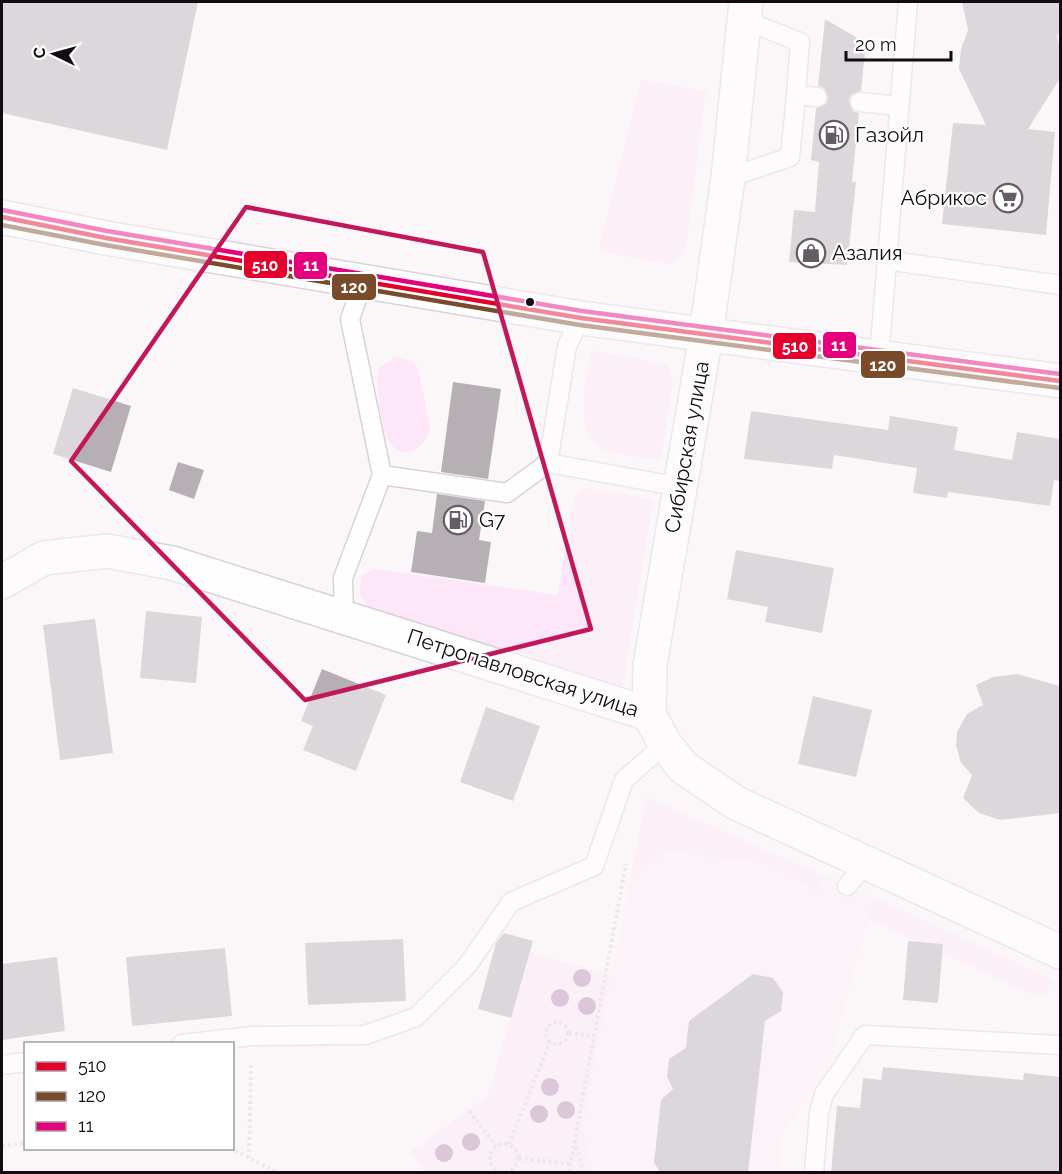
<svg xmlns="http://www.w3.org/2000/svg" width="1062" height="1174" font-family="Raleway,sans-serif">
  <rect width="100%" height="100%" fill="#fbf7f9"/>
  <!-- built -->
  <polygon fill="#fceef8" points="646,797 874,897 829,1066 782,1135 779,1172 424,1172 410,1152 488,1095 530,952 611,975"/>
  <!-- green -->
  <g fill="#fce6f7">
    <polygon points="641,79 706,91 687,242 680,259 670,265 598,251"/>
    <path d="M 590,350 L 668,364 L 673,382 L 661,460 C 643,457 611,457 597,445 C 573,423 588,377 590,350 Z"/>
    <path d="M 395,357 L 412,361 L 418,368 L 430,427 C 428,446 405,463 390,443 C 382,432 374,380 379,368 Z"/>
    <polygon points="589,488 654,499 622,690 367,606 360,594 361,576 375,569 558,595 573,503 578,492"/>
    <polygon points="646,797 825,876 816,894 781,866 667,851 631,876"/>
    <polygon points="874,897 1054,980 1046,992 1040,996 1030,994 942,953 943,944 918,942 868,919"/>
    <polygon points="530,952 611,975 582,1130 593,1172 424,1172 410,1152 488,1095"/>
  </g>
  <!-- building -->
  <g fill="#b6b0b5">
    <polygon points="2,2 198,2 167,150 2,113"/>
    <polygon points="962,2 1060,2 1060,30 1057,37 1060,50 1059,80 1028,129 1055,132 1046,235 942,224 953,123 986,125 959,69 961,49 968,30"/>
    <polygon points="825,19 866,43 861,91 851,95 849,101 853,111 859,113 852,182 856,182 847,265 789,262 794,210 815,212 819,162 811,160 816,108 826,104 828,97 824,88 818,86"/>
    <polygon points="453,382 501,389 488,479 441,472"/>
    <polygon points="73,388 131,406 111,472 53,454"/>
    <polygon points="751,411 888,430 890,416 958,427 954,450 1012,460 1017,432 1060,439 1060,481 1054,480 1050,506 948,492 947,498 913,493 917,468 834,455 832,469 744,459"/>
    <polygon points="178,462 204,470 194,499 169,490"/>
    <polygon points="437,494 485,501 479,540 491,542 485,583 411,572 417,531 432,533"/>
    <polygon points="736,550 834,568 822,633 765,622 768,607 727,599"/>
    <polygon points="146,611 202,617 196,683 140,678"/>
    <polygon points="95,619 113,753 60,760 43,625"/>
    <polygon points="322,669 386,695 356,771 303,750 313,726 301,721"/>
    <polygon points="1017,674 1060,686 1060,813 1000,820 979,813 963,798 972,775 961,763 956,746 957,732 967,714 983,705 976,685 993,677"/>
    <polygon points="813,696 872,710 856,777 798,764"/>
    <polygon points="486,707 540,726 513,801 460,782"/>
    <polygon points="504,933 533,941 511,1018 478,1009 496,943"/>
    <polygon points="403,939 406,1001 308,1005 305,943"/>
    <polygon points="908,941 943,944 938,1003 903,1000"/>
    <polygon points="225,948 232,1016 132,1026 126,957"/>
    <polygon points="57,957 65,1031 2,1040 2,964"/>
    <polygon points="753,974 773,978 783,992 781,1011 765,1021 748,1173 661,1173 654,1163 661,1100 673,1089 667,1077 669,1059 686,1048 689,1021"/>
    <polygon points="883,1067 1023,1080 1024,1073 1060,1077 1060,1173 831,1173 837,1106 860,1108 863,1078 881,1080"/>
  </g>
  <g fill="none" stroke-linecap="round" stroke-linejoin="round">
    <!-- lane casing -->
    <g stroke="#d9d2d7" stroke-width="21">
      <g id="lane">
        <polyline points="744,20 800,42 796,95 817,97"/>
        <polyline points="860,102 898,106"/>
        <polyline points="728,178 790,157 796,95"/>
        <polyline points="886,260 1060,285"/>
        <polyline points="364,280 350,319 382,475 507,493 548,463 567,346 581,318"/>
        <polyline points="879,358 908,2"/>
        <polyline points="548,463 681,487"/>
        <polyline points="344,616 343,578 382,475"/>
        <polyline points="847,886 867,863"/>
        <polyline points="182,1044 252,1036 365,1035 416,1017 467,966 511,902 594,866 624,780 665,744"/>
        <polyline points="2,1065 26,1062"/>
        <polyline points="814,1172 819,1113 824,1094 865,1035 1060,1045"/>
      </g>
    </g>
    <!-- street casing -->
    <g stroke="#d9d2d7" stroke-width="36">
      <polyline id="street" points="2,582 44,558 107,551 172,563 649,714"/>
    </g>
    <!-- secondary casing -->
    <g stroke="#d9d2d7" stroke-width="36">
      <g id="secondary">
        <polyline points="746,2 728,178 706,335 650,665 649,714 665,744 683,767 736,803 1060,952"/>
        <polyline points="2,217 106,238 581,318 1060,381"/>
      </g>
    </g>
    <!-- path -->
    <g stroke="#d7d6d7" stroke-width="4" stroke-dasharray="3 3" stroke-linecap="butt">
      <circle cx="557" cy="1033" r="11"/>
      <polyline points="569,1033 594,1036"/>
      <polyline points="469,1111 496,1146"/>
      <polyline points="575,1141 583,1172"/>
      <circle cx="504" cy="1158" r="14"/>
      <polyline points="509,1144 550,1042"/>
      <polyline points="2,1146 26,1143"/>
      <polyline points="230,1148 276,1172"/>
      <polyline points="249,1158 251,1063"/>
      <polyline points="519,1158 570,1164"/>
      <polyline points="569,1172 626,864"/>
    </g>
    <!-- lane -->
    <use href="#lane" stroke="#fefefe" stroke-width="18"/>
    <!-- street -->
    <use href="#street" stroke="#fefefe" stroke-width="33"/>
    <!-- secondary -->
    <use href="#secondary" stroke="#fefefe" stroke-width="33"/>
    <!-- bus-1 casing -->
    <g stroke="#fff" stroke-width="9">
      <polyline id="bus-1" points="2,217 106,238 581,318 1060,381"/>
    </g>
    <!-- bus-2 casing -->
    <g stroke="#fff" stroke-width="9">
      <polyline id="bus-2" points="2,225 105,245 580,325 1059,388"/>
    </g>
    <!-- bus-3 casing -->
    <g stroke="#fff" stroke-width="9">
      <polyline id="bus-3" points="3,210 107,231 582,311 1060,374"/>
    </g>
    <!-- bus-1 -->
    <use href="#bus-1" stroke="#e4002b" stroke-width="4.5"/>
    <!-- bus-2 -->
    <use href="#bus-2" stroke="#7a4b2a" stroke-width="4.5"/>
    <!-- bus-3 -->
    <use href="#bus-3" stroke="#e5007d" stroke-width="4.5"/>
  </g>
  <!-- trees -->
  <g fill="#b38cae">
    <circle cx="582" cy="978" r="9"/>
    <circle cx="560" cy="998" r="9"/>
    <circle cx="587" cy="1006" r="9"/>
    <circle cx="550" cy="1087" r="9"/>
    <circle cx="566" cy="1110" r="9"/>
    <circle cx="539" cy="1114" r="9"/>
    <circle cx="471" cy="1142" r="9"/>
    <circle cx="444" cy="1153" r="9"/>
  </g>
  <!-- marked area -->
  <path d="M0 0H1062V1174H0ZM 246,207 L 483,252 L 591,629 L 305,700 L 71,461 Z" fill="#fbf7f9" fill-opacity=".55" fill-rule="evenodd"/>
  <path fill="none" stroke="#c2185b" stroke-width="4.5" stroke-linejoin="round" d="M 246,207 L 483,252 L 591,629 L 305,700 L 71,461 Z"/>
  <!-- icons -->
  <defs>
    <g id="fuel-ring" transform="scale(1.5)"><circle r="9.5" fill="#fff" stroke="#645d63" stroke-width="1.5"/><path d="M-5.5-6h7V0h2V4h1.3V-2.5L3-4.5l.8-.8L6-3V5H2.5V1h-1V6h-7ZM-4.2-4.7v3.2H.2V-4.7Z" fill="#645d63"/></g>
    <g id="supermarket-ring" transform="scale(1.5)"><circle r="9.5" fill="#fff" stroke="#645d63" stroke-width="1.5"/><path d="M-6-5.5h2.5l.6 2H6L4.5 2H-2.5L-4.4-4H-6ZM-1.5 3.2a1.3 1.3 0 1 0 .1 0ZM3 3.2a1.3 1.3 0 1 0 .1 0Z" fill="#645d63"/></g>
    <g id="shop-ring" transform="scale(1.5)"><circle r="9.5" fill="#fff" stroke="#645d63" stroke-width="1.5"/><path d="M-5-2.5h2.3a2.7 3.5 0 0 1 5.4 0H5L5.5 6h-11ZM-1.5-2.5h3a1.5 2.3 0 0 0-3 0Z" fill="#645d63"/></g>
  </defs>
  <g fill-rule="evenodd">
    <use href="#fuel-ring" x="834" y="135"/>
    <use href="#supermarket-ring" x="1008" y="198"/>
    <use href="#shop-ring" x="811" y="253"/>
    <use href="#fuel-ring" x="458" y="520"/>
  </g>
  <!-- markers -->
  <circle fill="#130a12" stroke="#fff" stroke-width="2" cx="530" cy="302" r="5"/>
  <g text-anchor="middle" stroke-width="4.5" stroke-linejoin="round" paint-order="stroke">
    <!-- poi labels -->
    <g font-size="21" fill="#130a12" stroke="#fff" text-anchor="start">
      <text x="855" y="142">Газойл</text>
      <text x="987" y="205" text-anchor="end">Абрикос</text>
      <text x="832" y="260">Азалия</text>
      <text x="479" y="527">G7</text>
    </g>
    <!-- street labels -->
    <g font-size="21" fill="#130a12" stroke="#fff">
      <text transform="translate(687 447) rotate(-80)" y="7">Сибирская улица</text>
      <text transform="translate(523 673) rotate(18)" y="7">Петропавловская улица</text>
    </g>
  </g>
  <g stroke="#fff" stroke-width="2">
    <rect x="243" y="250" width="45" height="29" rx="6" fill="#e4002b"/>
    <rect x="293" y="251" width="35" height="29" rx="6" fill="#e5007d"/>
    <rect x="331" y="273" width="46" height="28" rx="6" fill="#7a4b2a"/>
    <rect x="822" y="331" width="35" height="28" rx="6" fill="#e5007d"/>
    <rect x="772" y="332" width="45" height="28" rx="6" fill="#e4002b"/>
    <rect x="860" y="350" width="46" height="29" rx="6" fill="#7a4b2a"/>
  </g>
  <g font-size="16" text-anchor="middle" font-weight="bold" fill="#fff">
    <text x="265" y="271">510</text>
    <text x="311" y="271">11</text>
    <text x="354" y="293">120</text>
    <text x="839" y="351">11</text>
    <text x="795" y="352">510</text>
    <text x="883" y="371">120</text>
  </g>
  <!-- border -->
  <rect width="1062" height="1174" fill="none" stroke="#130a12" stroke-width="6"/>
  <!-- legend -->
  <rect x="24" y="1042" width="210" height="108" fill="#ffffff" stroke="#a19da0" stroke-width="1.5"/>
  <rect x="36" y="1062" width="30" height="9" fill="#e4002b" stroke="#a19da0" stroke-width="1.5"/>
  <text x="78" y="1072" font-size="18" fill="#130a12">510</text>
  <rect x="36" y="1092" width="30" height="9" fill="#7a4b2a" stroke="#a19da0" stroke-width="1.5"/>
  <text x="78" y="1102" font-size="18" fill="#130a12">120</text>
  <rect x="36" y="1122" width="30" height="9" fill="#e5007d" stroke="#a19da0" stroke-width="1.5"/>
  <text x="78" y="1132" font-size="18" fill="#130a12">11</text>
  <!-- north arrow -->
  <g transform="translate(54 54) rotate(275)" stroke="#ffffff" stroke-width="4.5" paint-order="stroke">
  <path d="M0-4.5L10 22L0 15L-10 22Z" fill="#130a12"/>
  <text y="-9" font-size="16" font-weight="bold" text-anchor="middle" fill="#130a12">С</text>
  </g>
  <!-- scale -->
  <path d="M846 51v9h105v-9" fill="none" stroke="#130a12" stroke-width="3"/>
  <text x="855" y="51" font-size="18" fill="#130a12" stroke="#ffffff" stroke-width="4.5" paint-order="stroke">20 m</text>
</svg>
